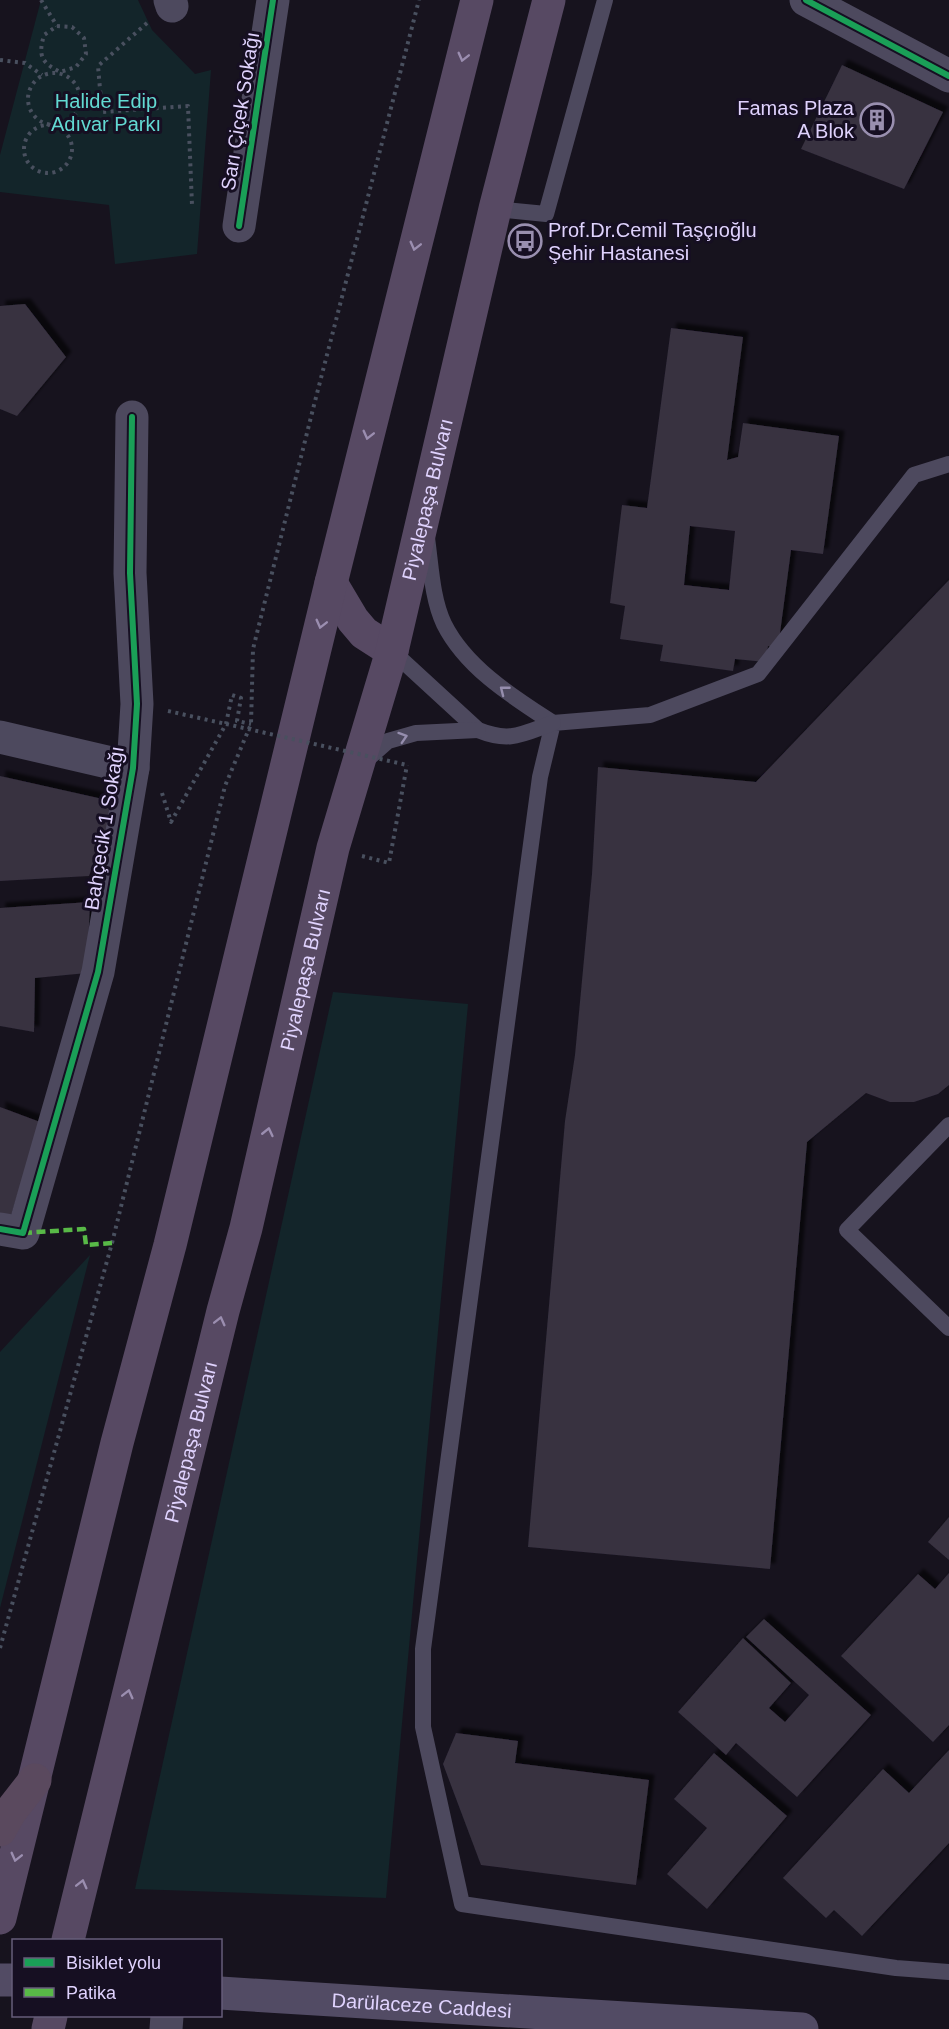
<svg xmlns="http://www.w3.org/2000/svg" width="949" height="2029" font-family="Arial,sans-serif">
  <defs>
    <filter id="shadow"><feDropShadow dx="5.5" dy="-5.5" stdDeviation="1.5" flood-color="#0009"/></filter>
  </defs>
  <rect width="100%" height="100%" fill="#17131e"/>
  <!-- green -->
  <g fill="#13252a">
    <polygon points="41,0 138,0 152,30 195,74 211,70 197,254 115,264 109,205 0,192 0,155"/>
    <polygon points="333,992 468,1004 386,1898 135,1889"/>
    <polygon points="90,1255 0,1608 0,1352"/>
  </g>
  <!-- building -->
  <g fill="#373140" fill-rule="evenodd" filter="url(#shadow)">
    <polygon points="842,65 943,112 904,189 801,149"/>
    <polygon points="25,304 66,357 17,416 0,409 0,306"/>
    <path d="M 671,328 L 743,337 L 727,460 L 738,457 L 743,423 L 839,436 L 823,554 L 791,550 L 778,648 L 768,646 L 765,662 L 735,659 L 733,671 L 660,661 L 663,645 L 620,639 L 625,606 L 610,603 L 622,505 L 647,508 ZM 690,526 L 735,531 L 729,590 L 684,585 Z"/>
    <polygon points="949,580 949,1085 938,1094 914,1102 890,1102 866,1093 807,1142 770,1569 528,1547 565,1121 575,1055 592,874 598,767 756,782"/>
    <polygon points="0,776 116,802 89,876 0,881"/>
    <polygon points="90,902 87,973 35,978 34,1032 0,1026 0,908"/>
    <polygon points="0,1107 40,1122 9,1222 0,1220"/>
    <polygon points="949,1517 949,1560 928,1542"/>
    <polygon points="949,1573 949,1725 933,1742 841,1656 918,1574 935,1589"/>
    <polygon points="764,1619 871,1715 797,1797 736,1743 726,1755 678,1712 743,1638 791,1683 769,1708 785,1722 809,1695 746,1637"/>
    <polygon points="456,1733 518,1741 515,1763 649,1780 636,1885 481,1865 443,1764"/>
    <polygon points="949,1750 949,1843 862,1936 834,1910 826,1918 783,1878 883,1769 909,1793"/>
    <polygon points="714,1753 787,1816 707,1909 667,1874 707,1828 674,1799"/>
  </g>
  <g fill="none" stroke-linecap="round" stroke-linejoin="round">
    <!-- path -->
    <g stroke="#49505f" stroke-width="4" stroke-dasharray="3 4.5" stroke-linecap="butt">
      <polyline points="41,0 57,26"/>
      <polyline points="147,23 98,66 102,112 188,106 192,205"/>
      <path d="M 57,26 L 72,27 L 84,38 L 86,54 L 76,67 L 60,72 C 41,62 38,56 44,35 Z"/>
      <polyline points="0,60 25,63 42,75"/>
      <circle cx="54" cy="99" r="26"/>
      <polyline points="81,101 101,105"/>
      <circle cx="48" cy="149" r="24"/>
      <polyline points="168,711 226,724"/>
      <polyline points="162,793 171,822 226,724 232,695 241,698 237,721 251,724"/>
      <polyline points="362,856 389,863 407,765"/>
      <polyline points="0,1648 112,1243 225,786 251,724 253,649 314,405 419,0"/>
    </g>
    <!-- service -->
    <g stroke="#4d495e" stroke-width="16">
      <polyline points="495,209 546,214 605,0"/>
      <polyline points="949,464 914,475 758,674 650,715 553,723 540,777 423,1649 423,1727 462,1904 896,1968 949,1972"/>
      <path d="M 427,538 C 431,566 432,599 444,624 C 466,668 513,697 553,723"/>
      <path d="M 392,651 L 478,730 C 510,743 522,734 553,723"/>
      <polyline points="363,763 388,741 416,733 478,730"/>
      <polyline points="949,1125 847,1230 949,1328"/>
    </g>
    <!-- minor -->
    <g stroke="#4d495e" stroke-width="33">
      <polyline points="170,0 172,6"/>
      <polyline points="806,0 949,76"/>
      <polyline points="239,226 273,0"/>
      <polyline points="0,737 133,768"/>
      <polyline points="0,1229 23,1233 98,972 133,768 137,704 130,573 132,417"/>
      <polyline points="166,2029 167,2016"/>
    </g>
    <!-- secondary -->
    <g stroke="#524b64" stroke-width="33">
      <polyline points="0,1980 14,1980"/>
      <path id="s1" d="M 220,1993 L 802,2029"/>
    </g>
    <!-- primary -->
    <g stroke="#574963" stroke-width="33">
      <polyline points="331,583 353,620 364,633 392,651"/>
      <polyline points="0,1918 117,1443 170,1245 331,583 477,0"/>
      <path id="s2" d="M 68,1940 L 223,1311 L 246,1228 L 333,848 L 392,651 L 495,209 L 549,0"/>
      <polyline points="48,2029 51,2016"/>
    </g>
    <!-- trunk -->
    <polyline stroke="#5a495e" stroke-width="33" points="0,1830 10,1812 35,1780"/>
    <!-- path-bridge -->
    <polyline stroke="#49505f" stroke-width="4" stroke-dasharray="3 4.5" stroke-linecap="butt" points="226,724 407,765"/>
    <!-- quiet -->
    <polyline stroke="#58b947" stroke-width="4.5" stroke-dasharray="9 4.5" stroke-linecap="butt" points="23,1233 84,1229 86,1245 112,1243"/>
    <!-- cycleway casing -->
    <g stroke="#160f22" stroke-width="10">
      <g id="cycleway">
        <polyline points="806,0 949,76"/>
        <polyline points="239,226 273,0"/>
        <polyline points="0,1229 23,1233 98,972 133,768 137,704 130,573 132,417"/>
      </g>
    </g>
    <!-- cycleway -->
    <use href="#cycleway" stroke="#1a9f57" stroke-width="6"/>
  </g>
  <!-- one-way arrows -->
  <defs><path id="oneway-chevron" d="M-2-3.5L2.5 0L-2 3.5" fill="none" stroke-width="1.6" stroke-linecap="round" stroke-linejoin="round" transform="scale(1.5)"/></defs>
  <g stroke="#9b8eb0">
    <use href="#oneway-chevron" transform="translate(463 57) rotate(104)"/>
    <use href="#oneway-chevron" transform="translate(415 246) rotate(104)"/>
    <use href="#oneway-chevron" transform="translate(368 435) rotate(104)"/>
    <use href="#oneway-chevron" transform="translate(321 624) rotate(104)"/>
    <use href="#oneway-chevron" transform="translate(268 1132) rotate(-77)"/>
    <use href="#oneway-chevron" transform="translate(220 1321) rotate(-76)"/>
    <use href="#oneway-chevron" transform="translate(128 1694) rotate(-76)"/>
    <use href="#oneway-chevron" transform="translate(16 1857) rotate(104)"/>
    <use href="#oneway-chevron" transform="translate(82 1884) rotate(-76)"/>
  </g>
  <g stroke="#968eae">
    <use href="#oneway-chevron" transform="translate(504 690) rotate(-142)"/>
    <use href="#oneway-chevron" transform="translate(403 737) rotate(-18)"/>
  </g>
  <!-- icons -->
  <defs>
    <g id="building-ring" transform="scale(1.725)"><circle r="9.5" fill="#160f22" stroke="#998faf" stroke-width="1.5"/><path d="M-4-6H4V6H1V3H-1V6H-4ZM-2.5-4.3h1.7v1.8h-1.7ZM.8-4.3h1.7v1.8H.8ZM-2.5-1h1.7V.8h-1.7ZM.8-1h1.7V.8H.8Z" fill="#998faf"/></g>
    <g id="bus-ring" transform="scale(1.725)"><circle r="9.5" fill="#160f22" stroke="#998faf" stroke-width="1.5"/><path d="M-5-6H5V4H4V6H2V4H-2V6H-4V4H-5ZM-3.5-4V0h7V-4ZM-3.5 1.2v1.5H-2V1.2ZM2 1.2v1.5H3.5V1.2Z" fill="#998faf"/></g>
  </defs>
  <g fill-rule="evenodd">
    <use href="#building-ring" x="877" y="120"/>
    <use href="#bus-ring" x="525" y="241"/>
  </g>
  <g text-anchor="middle" stroke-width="6" stroke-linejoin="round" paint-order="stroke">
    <!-- park labels -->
    <g font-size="20" fill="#62d9d2" stroke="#160f22">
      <text x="106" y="108">Halide Edip<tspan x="106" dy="23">Adıvar Parkı</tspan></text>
    </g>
    <!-- poi labels -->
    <g font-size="20" fill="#dfd2fd" stroke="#160f22" text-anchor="end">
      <text x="854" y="115">Famas Plaza<tspan x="854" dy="23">A Blok</tspan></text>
      <text x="548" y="237" text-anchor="start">Prof.Dr.Cemil Taşçıoğlu<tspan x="548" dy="23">Şehir Hastanesi</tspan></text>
    </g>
    <!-- street labels -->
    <g font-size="20" fill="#dfd2fd" stroke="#160f22">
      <text transform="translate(240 111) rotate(-81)" y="7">Sarı Çiçek Sokağı</text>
      <text dy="7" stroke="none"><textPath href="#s2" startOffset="1485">Piyalepaşa Bulvarı</textPath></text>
      <text transform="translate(104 828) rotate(-81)" y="7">Bahçecik 1 Sokağı</text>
      <text dy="7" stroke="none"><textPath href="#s2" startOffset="999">Piyalepaşa Bulvarı</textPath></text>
      <text dy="7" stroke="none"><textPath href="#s2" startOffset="513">Piyalepaşa Bulvarı</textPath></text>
      <text dy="7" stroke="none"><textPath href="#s1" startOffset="202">Darülaceze Caddesi</textPath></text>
    </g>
  </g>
  <!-- legend -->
  <rect x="12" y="1939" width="210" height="78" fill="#160f22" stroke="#665d7a" stroke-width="1.5"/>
  <rect x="24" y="1958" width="30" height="9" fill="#1a9f57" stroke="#665d7a" stroke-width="1.5"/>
  <text x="66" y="1969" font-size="18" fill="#dfd2fd">Bisiklet yolu</text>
  <rect x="24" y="1988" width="30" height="9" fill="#58b947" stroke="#665d7a" stroke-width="1.5"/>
  <text x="66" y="1999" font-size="18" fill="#dfd2fd">Patika</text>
</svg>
